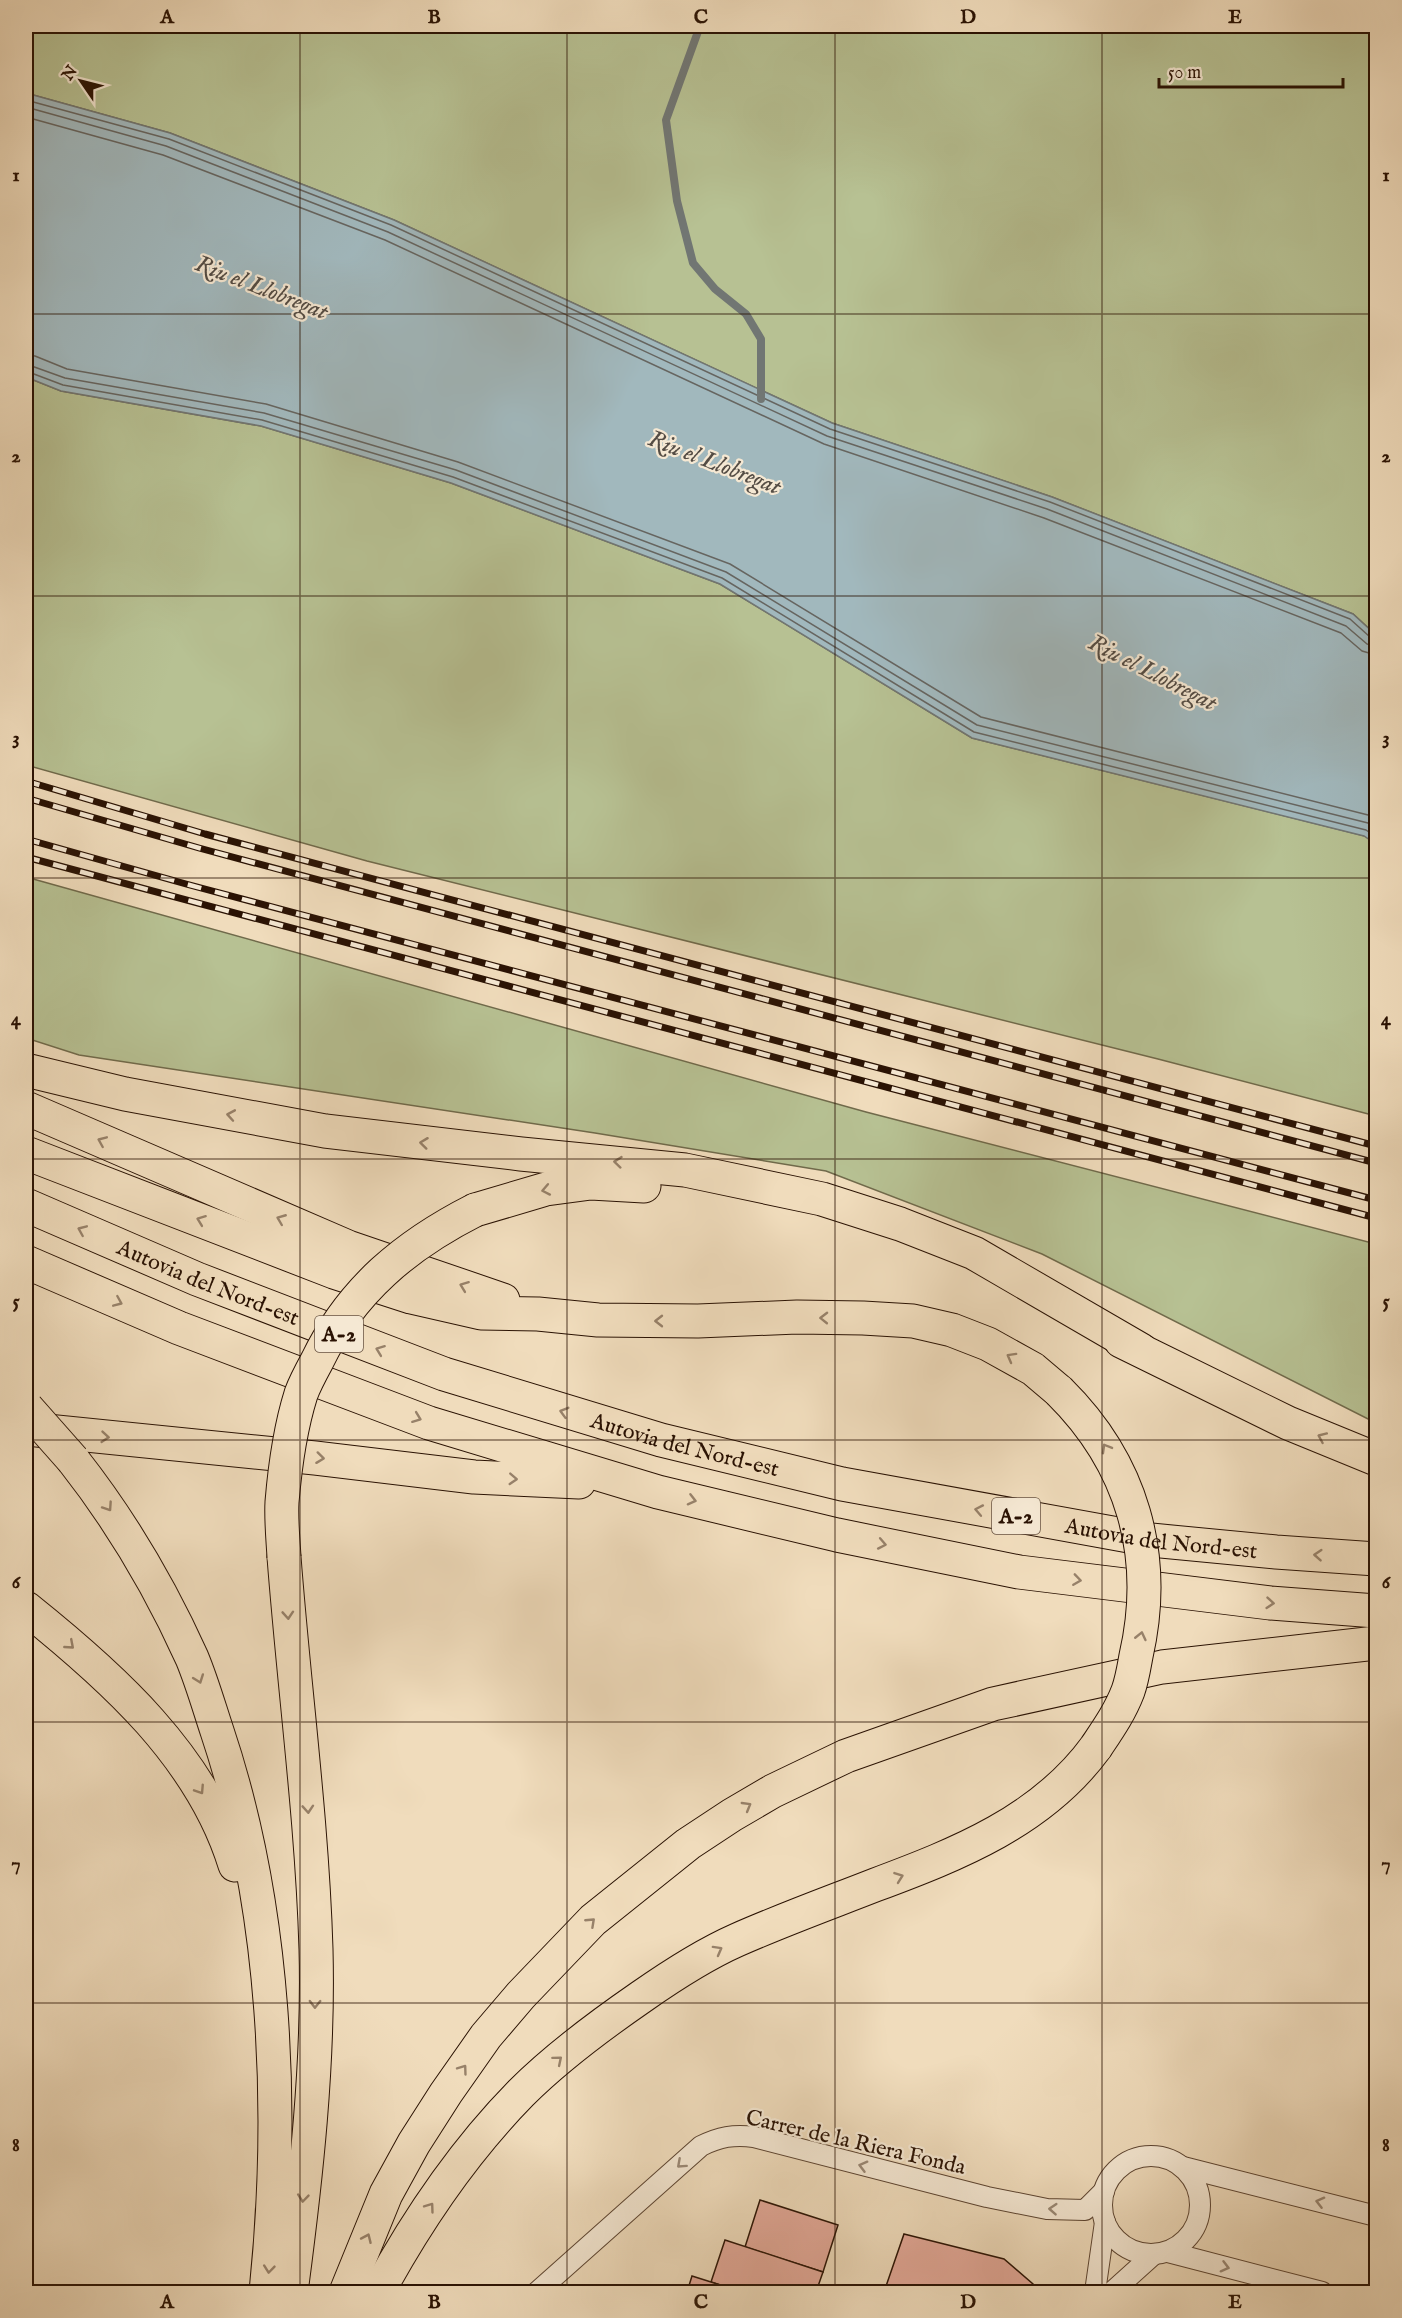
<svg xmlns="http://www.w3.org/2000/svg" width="1402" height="2318" font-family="'IM FELL English',serif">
  <rect width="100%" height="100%" fill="#f0dcbc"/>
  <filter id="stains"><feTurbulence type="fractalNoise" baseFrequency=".00333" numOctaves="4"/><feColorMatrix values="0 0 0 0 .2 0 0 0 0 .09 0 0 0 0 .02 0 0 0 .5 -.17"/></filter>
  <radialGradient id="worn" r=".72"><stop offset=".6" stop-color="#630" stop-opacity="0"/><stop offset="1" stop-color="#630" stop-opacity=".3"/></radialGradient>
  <!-- green -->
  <g fill="#b7c193" stroke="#706a4b" stroke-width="1.5">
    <polygon points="26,26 1376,26 1376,635 1353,614 1052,497 832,423 394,220 170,133 26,93"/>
    <polygon points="26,377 61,391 261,426 451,483 720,584 972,738 1365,836 1376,844 1376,1116 1158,1059 367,861 26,765"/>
    <polygon points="26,877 866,1112 1376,1244 1376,1423 1042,1254 826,1171 595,1133 79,1055 26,1038"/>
  </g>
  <!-- water -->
  <polygon fill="#a1b8bd" stroke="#717673" stroke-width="1.5" points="26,93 170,133 394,220 832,423 1052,497 1353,614 1376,635 1376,844 1364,836 972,738 720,584 451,483 261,426 61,391 26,377"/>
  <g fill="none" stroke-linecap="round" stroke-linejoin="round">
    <!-- shore -->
    <g stroke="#666560" stroke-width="1.5">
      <polyline points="26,100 169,139 391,225 830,429 1050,502 1350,619 1370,637 1376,639"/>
      <polyline points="26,107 166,146 388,232 827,436 1047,509 1346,626 1367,644 1376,646"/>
      <polyline points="26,117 163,155 385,240 824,444 1044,518 1341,633 1362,651 1376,655"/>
      <polyline points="26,355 35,356 67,369 266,404 458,462 730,564 981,717 1376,817"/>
      <polyline points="26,364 65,378 264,413 456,470 726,572 977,725 1368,823 1376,828"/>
      <polyline points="26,371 63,385 262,420 453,477 722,578 974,732 1366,830 1376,837"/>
    </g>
    <!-- stream -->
    <polyline stroke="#717673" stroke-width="8" points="700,26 666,120 677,201 693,263 715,289 746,314 761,339 761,399"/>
  </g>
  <!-- building -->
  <g fill="#e3a898" stroke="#2a1203" stroke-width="1.5">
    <polygon points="760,2200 838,2225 823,2272 745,2247"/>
    <polygon points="904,2234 1004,2259 1033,2284 1030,2292 884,2292"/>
    <polygon points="725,2240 823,2272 816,2292 742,2292 711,2282"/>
    <polygon points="692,2276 711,2282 742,2292 687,2292"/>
  </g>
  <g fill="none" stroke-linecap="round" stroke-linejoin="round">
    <!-- minor casing -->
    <g stroke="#5c4431" stroke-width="22">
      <g id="minor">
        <circle cx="1151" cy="2205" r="49"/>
        <polyline points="1183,2167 1376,2216"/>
        <polyline points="1168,2252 1322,2292"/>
        <path d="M 537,2292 L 701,2146 C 719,2137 734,2134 754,2137 L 987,2197 L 1047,2209 L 1085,2210 L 1104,2191"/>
        <polyline points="1095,2292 1105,2222"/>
        <polyline points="1112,2292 1153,2255"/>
      </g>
    </g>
    <!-- motorway casing -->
    <g stroke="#2a1203" stroke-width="35">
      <g id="motorway">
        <polyline points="26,1070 125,1094 325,1131 521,1154 685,1170 822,1199 900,1224 974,1253 1141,1350"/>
        <polyline points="26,1108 348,1247 503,1300"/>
        <polyline points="26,1153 334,1272 411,1297 481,1313 538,1314 598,1320 698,1321 797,1317 863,1318 913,1321 952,1330 988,1344 1033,1369 1059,1391"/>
        <path id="s1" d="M 26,1205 L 197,1279 L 444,1374 L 661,1440 L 842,1484 L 1151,1540 L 1276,1552 L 1376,1559"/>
        <polyline points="475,1210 546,1189 591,1183 644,1186"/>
        <polyline points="26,1262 179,1328 429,1423 658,1492 837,1535 1019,1572 1270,1603 1376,1611"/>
        <polyline points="1121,1341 1288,1423 1376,1459"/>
        <polyline points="27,1429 315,1458 474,1477 579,1482"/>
        <path d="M 73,1460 C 121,1521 160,1587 192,1658 C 202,1682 209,1707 217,1731 C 276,1907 285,2109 266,2292"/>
        <path d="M 284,1557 C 294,1688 312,1818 316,1949 C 319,2064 306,2179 291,2292"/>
        <path d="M 26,1608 C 111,1676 202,1757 235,1865"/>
        <polyline points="346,2292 386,2194 414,2143 446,2093 486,2036 521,1995 593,1920 688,1844 732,1815 773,1791 846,1756 993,1704 1162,1667 1376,1643"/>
        <path d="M 378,2292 C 416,2222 465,2150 521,2093 C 557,2057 599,2026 641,1997 C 671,1976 703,1955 737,1940 C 782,1920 829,1903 875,1885 C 958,1854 1042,1821 1096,1747"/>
      </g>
    </g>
    <!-- minor -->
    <use href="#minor" stroke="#f5e8d3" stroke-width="20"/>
    <!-- motorway -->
    <use href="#motorway" stroke="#f0dcbc" stroke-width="33"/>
    <!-- rail casing -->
    <g stroke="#2a1203" stroke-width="7">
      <g id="rail">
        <polyline points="26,781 205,834 1376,1146"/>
        <polyline points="26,798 199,848 1376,1163"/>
        <polyline points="26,839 186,884 1376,1200"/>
        <polyline points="26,857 1376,1218"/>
      </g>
    </g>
    <!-- rail -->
    <use href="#rail" stroke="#f5e8d3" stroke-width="4.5" stroke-dasharray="14" stroke-linecap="butt"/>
    <!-- motorway-bridge casing -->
    <g stroke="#2a1203" stroke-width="35" stroke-linecap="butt">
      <g id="motorway-bridge">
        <path d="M 1059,1391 C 1132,1463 1159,1555 1136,1656 C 1134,1667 1132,1680 1128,1691 C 1120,1712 1108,1729 1096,1747"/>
        <polyline points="27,1408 73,1460"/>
        <path d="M 284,1557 C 283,1539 281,1520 282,1502 C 285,1466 290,1429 301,1394 C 305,1383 311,1372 317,1361 C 351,1290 406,1245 475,1210"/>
      </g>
    </g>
    <!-- motorway-bridge -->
    <use href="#motorway-bridge" stroke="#f0dcbc" stroke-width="33"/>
  </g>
  <!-- one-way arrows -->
  <defs><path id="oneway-chevron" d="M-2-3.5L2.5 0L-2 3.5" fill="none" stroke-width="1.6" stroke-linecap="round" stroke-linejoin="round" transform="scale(1.5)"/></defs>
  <g stroke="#978169">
    <use href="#oneway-chevron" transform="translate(231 1115) rotate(-170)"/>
    <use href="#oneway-chevron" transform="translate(102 1141) rotate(-157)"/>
    <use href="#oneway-chevron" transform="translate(424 1143) rotate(-173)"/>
    <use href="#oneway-chevron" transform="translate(618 1162) rotate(-174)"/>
    <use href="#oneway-chevron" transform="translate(546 1190) rotate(169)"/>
    <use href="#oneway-chevron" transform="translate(281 1219) rotate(-158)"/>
    <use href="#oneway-chevron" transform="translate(201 1220) rotate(-159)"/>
    <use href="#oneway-chevron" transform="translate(82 1230) rotate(-157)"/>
    <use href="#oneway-chevron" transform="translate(464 1286) rotate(-159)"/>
    <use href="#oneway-chevron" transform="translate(118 1302) rotate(23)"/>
    <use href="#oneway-chevron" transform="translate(824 1318) rotate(-179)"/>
    <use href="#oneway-chevron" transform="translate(659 1321) rotate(-180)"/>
    <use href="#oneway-chevron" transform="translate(380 1350) rotate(-159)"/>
    <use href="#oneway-chevron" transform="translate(1011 1357) rotate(-151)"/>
    <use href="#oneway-chevron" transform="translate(564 1412) rotate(-164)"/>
    <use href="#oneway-chevron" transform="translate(417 1418) rotate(21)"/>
    <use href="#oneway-chevron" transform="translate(105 1437) rotate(5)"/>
    <use href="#oneway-chevron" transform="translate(1322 1437) rotate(-156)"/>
    <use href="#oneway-chevron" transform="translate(1106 1448) rotate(-120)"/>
    <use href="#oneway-chevron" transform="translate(320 1458) rotate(7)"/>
    <use href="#oneway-chevron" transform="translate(513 1479) rotate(3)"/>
    <use href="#oneway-chevron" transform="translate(692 1500) rotate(14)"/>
    <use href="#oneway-chevron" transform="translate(108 1507) rotate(56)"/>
    <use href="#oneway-chevron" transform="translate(979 1510) rotate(-169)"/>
    <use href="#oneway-chevron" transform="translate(882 1544) rotate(11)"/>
    <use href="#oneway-chevron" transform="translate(1318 1555) rotate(-176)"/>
    <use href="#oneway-chevron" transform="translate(1077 1580) rotate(8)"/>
    <use href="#oneway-chevron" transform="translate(1270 1603) rotate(5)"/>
    <use href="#oneway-chevron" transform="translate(288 1615) rotate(86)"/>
    <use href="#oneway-chevron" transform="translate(1141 1636) rotate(-77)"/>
    <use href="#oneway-chevron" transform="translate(70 1645) rotate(41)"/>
    <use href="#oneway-chevron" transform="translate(199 1679) rotate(70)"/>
    <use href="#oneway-chevron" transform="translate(200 1790) rotate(57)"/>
    <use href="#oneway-chevron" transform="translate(747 1806) rotate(-30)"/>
    <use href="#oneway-chevron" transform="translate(308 1809) rotate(86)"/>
    <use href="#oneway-chevron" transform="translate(899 1877) rotate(-20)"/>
    <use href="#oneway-chevron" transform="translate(591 1922) rotate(-43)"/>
    <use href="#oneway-chevron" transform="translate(718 1950) rotate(-29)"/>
    <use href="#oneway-chevron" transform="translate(315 2004) rotate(91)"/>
    <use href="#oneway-chevron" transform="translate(558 2060) rotate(-40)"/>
    <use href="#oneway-chevron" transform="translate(463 2069) rotate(-54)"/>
    <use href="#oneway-chevron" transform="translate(303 2198) rotate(96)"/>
    <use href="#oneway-chevron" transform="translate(430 2207) rotate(-54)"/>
    <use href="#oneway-chevron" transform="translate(367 2238) rotate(-66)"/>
    <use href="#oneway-chevron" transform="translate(269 2269) rotate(96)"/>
  </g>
  <g stroke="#9a8875">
    <use href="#oneway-chevron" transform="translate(681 2164) rotate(138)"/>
    <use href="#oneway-chevron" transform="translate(863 2166) rotate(-165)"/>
    <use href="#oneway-chevron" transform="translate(1320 2202) rotate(-166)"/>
    <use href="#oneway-chevron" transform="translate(1053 2209) rotate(-176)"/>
    <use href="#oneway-chevron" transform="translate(1225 2267) rotate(15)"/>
  </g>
  <!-- grid -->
  <path fill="none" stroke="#2a1203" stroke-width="1.5" stroke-opacity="0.55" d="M 300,26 L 300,2292M 567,26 L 567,2292M 835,26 L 835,2292M 1102,26 L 1102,2292M 26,314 L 1376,314M 26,596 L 1376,596M 26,878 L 1376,878M 26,1159 L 1376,1159M 26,1440 L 1376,1440M 26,1722 L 1376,1722M 26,2003 L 1376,2003"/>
  <g text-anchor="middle" stroke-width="4.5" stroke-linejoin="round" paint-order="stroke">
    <!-- shield labels -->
    <g fill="#f5e8d3" stroke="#675241" stroke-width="1.5">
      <rect x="315" y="1316" width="48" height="36" rx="4.5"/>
      <rect x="992" y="1498" width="48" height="36" rx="4.5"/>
    </g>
    <g font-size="21" font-weight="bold" fill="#2a1203">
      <text x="339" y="1341">A-2</text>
      <text x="1016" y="1523">A-2</text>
    </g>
    <!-- street labels -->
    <g font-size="22" fill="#2a1203" stroke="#f5e8d3">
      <text dy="8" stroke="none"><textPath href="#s1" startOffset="198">Autovia del Nord-est</textPath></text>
      <text dy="8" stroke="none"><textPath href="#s1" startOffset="702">Autovia del Nord-est</textPath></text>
      <text dy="8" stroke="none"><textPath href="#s1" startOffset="1188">Autovia del Nord-est</textPath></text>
      <text transform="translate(856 2141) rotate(13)" y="8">Carrer de la Riera Fonda</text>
    </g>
    <!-- water labels -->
    <g font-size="24" font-style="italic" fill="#544c44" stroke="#f5e8d3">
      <text transform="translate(262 287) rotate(21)" y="8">Riu el Llobregat</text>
      <text transform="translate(715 462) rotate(21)" y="8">Riu el Llobregat</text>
      <text transform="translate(1153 672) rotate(27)" y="8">Riu el Llobregat</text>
    </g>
  </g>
  <!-- margin -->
  <rect width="1402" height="2318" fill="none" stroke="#f0dcbc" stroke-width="66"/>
  <!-- north arrow -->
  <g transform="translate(81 81) rotate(305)" stroke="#f5e8d3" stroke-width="4.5" paint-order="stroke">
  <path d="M0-4.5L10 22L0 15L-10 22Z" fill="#2a1203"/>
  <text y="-9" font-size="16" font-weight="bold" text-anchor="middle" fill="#2a1203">N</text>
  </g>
  <!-- scale -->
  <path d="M1159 78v9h184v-9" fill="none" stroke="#2a1203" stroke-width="3"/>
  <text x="1168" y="78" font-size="18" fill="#2a1203" stroke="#f5e8d3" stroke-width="4.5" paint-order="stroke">50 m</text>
  <rect x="33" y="33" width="1336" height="2252" fill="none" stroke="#2a1203" stroke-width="2"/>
  <g font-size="20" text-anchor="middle" font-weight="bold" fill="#2a1203">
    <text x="167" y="23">A</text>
    <text x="434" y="23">B</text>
    <text x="701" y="23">C</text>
    <text x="968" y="23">D</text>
    <text x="1235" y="23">E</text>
    <text x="16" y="181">1</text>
    <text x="1386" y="181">1</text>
    <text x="16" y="462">2</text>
    <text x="1386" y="462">2</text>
    <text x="16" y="744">3</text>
    <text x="1386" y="744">3</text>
    <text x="16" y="1025">4</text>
    <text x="1386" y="1025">4</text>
    <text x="16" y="1307">5</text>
    <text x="1386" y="1307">5</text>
    <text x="16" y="1588">6</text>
    <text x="1386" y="1588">6</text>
    <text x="16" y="1870">7</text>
    <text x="1386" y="1870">7</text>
    <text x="16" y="2151">8</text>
    <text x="1386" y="2151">8</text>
    <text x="167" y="2308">A</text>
    <text x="434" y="2308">B</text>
    <text x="701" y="2308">C</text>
    <text x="968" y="2308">D</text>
    <text x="1235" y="2308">E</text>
  </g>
  <rect width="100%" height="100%" filter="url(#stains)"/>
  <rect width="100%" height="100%" fill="url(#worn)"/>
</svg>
